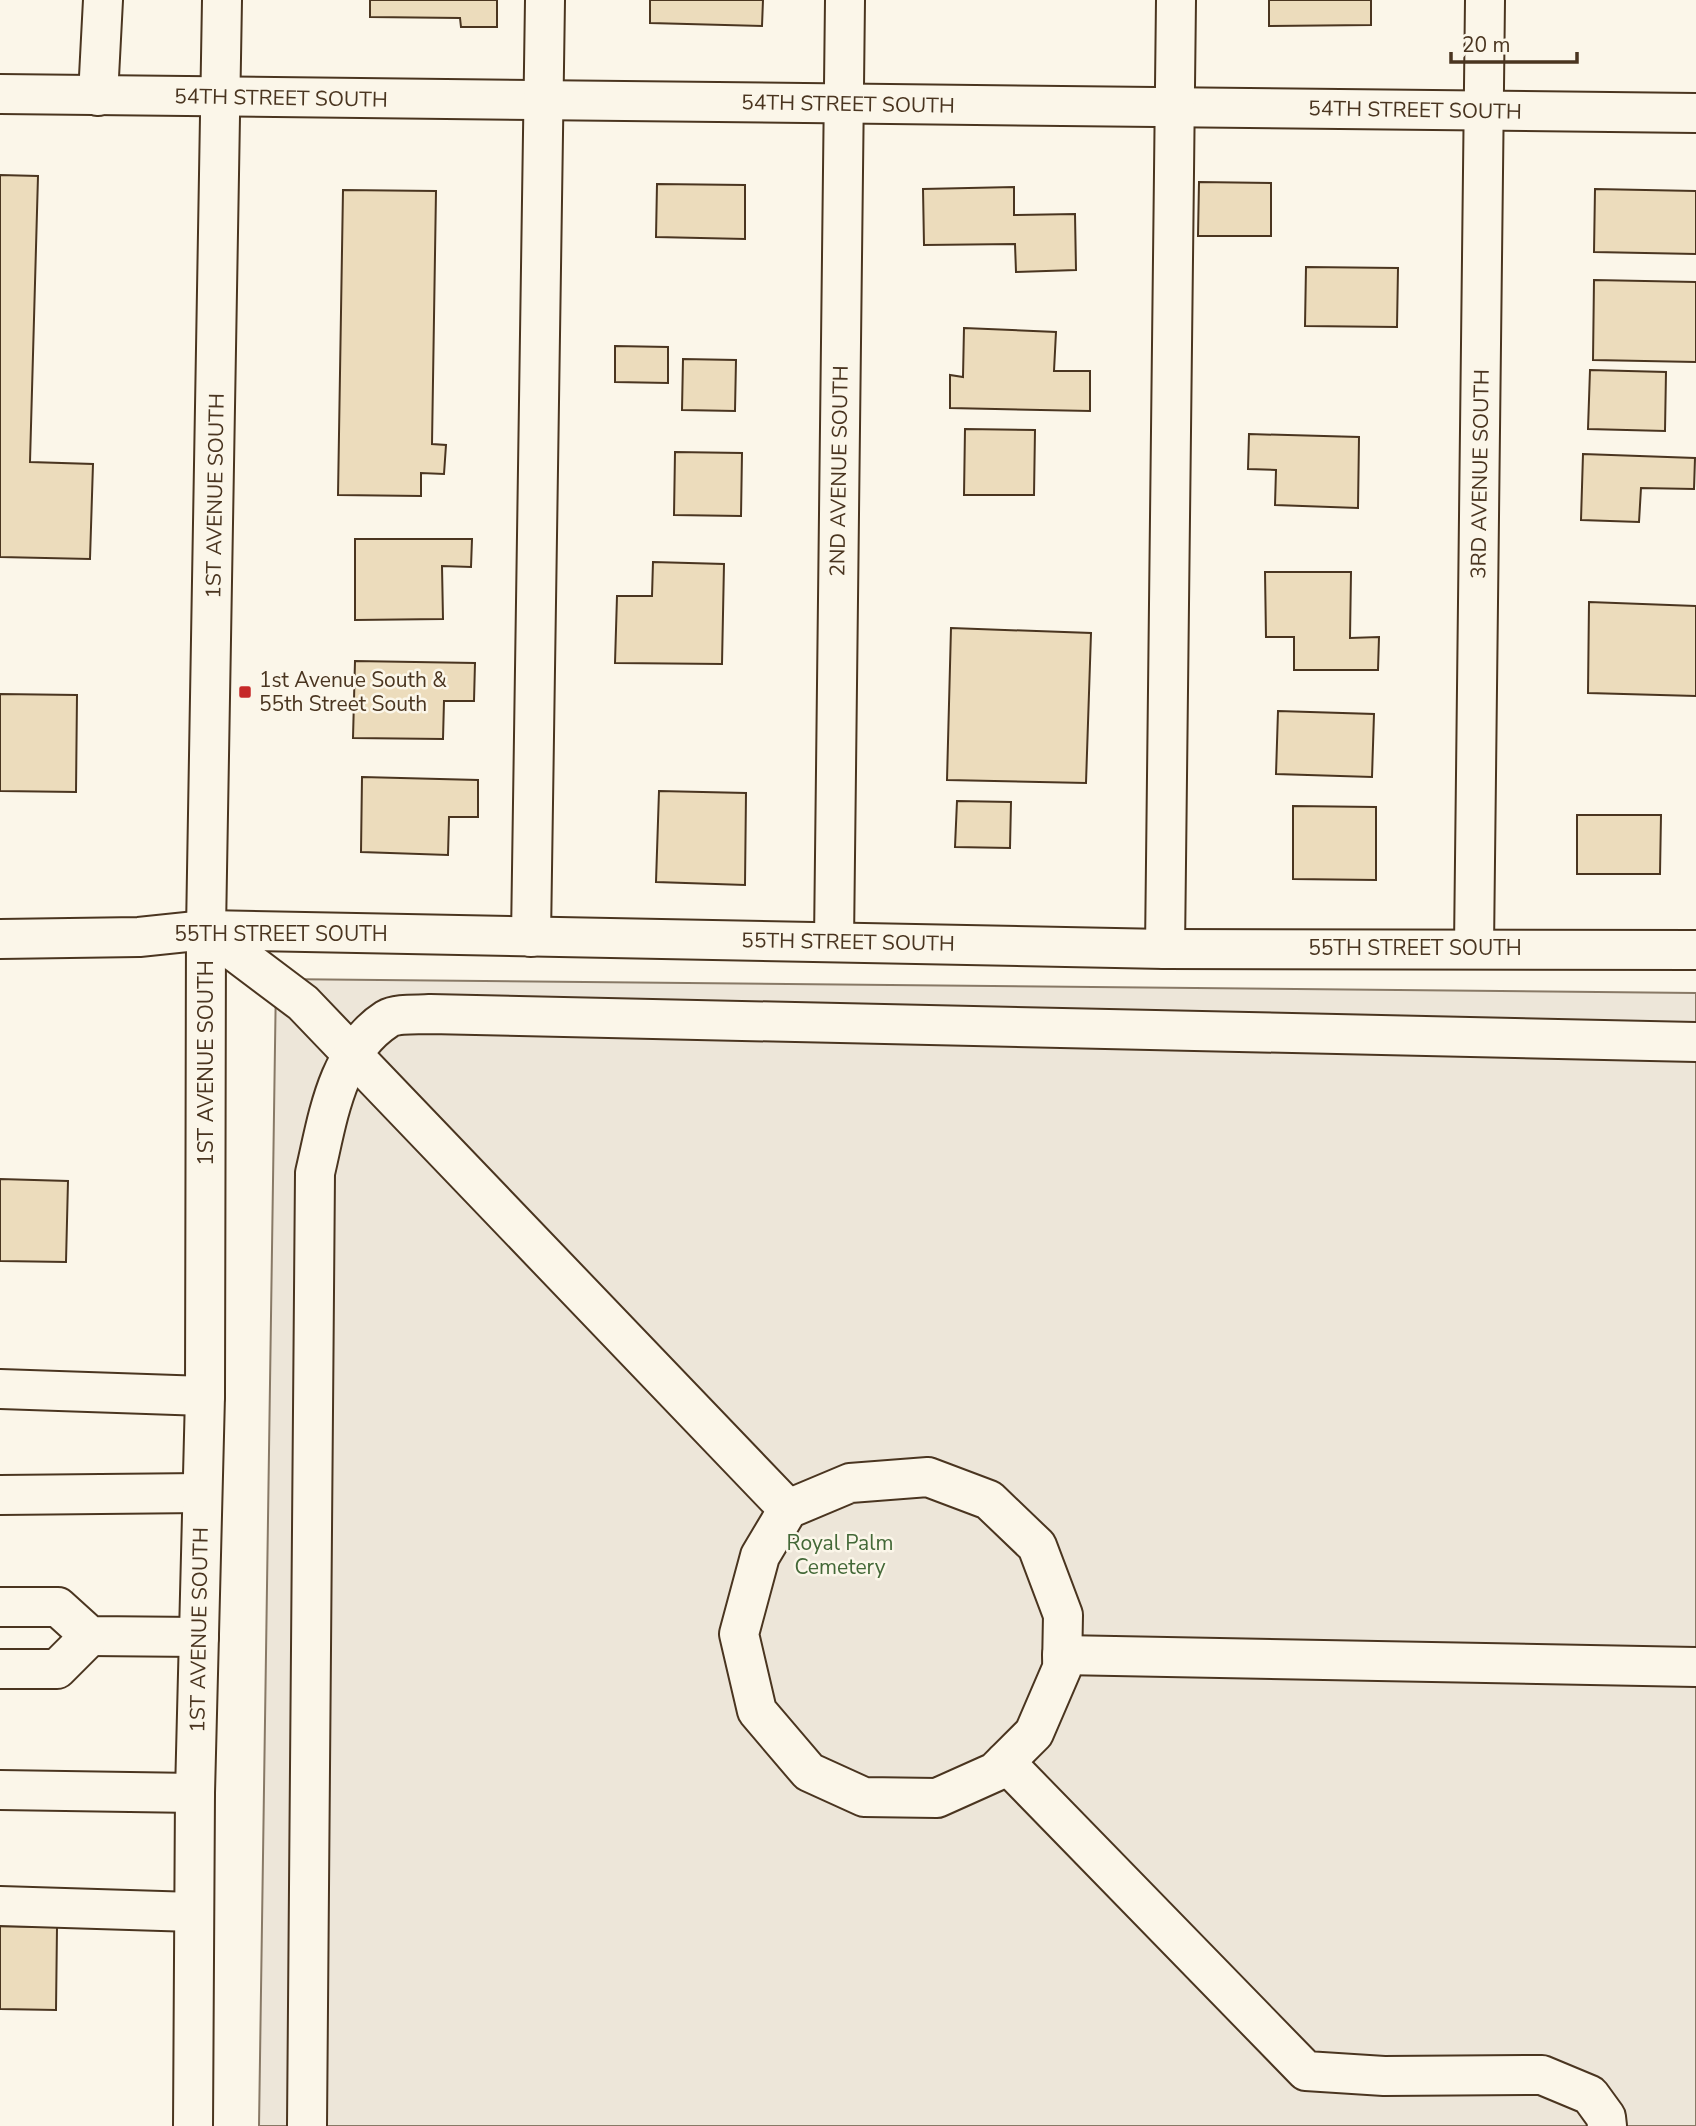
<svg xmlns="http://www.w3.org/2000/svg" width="1696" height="2126" font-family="'Nunito Sans',sans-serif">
  <rect width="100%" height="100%" fill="#fbf6e9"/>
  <!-- green -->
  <polygon fill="#ede6d9" stroke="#887966" stroke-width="2" points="276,979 1696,993 1696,2126 259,2126"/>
  <!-- building -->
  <g fill="#ecdcbc" stroke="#4a3520" stroke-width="2">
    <polygon points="370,0 497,0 497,27 461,27 460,18 370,17"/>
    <polygon points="650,0 763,0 762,26 650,23"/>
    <polygon points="1269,0 1371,0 1371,25 1269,26"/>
    <polygon points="0,175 38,176 30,462 93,464 90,559 0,557"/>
    <polygon points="1199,182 1271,183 1271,236 1198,236"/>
    <polygon points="657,184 745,185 745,239 656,237"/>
    <polygon points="1014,187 1014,215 1075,214 1076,270 1016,272 1015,244 924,245 923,189"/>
    <polygon points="1595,189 1696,191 1696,254 1594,252"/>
    <polygon points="343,190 436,191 432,444 446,445 444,474 421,473 421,496 338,495"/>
    <polygon points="1306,267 1398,268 1397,327 1305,326"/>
    <polygon points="1594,280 1696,282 1696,362 1593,360"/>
    <polygon points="964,328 1056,332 1054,371 1090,371 1090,411 950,408 950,375 963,377"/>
    <polygon points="615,346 668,347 668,383 615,382"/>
    <polygon points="683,359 736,360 735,411 682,410"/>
    <polygon points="1590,370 1666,372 1665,431 1588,429"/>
    <polygon points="965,429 1035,430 1034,495 964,495"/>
    <polygon points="1249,434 1359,437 1358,508 1275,505 1276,470 1248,469"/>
    <polygon points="675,452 742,453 741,516 674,515"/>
    <polygon points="1583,454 1695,458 1694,489 1641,488 1639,522 1581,520"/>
    <polygon points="355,539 472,539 471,567 442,566 443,619 355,620"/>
    <polygon points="653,562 724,564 722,664 615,663 617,596 652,596"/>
    <polygon points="1265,572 1351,572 1350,638 1379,637 1378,670 1294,670 1294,637 1266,637"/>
    <polygon points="1589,602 1696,606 1696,696 1588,693"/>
    <polygon points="951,628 1091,633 1086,783 947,780"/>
    <polygon points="355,661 475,663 474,701 444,701 443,739 353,738"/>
    <polygon points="0,694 77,695 76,792 0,791"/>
    <polygon points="1278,711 1374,714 1372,777 1276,774"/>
    <polygon points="362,777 478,780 478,817 449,817 448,855 361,852"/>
    <polygon points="659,791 746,793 745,885 656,882"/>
    <polygon points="957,801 1011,802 1010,848 955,847"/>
    <polygon points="1293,806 1376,807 1376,880 1293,879"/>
    <polygon points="1577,815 1661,815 1660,874 1577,874"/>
    <polygon points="0,1179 68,1181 66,1262 0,1261"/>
    <polygon points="0,1926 57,1927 56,2010 0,2009"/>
  </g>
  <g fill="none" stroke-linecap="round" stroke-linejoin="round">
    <!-- minor casing -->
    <g stroke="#4a3520" stroke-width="42">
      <g id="minor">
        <polyline points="0,94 1696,113"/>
        <polyline points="98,96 103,0"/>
        <polyline points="206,930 303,1003 788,1509"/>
        <polyline points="531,937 545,0"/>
        <polyline points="0,939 139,937 206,930 1165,949 1696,950"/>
        <polyline points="834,942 845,0"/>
        <polyline points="1474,947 1485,0"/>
        <polyline points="1165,949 1176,0"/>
        <polyline points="0,1389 205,1396"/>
        <polygon points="928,1477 989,1500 1037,1546 1063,1615 1062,1668 1034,1733 995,1772 937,1798 864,1797 809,1772 757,1711 739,1634 760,1556 788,1509 850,1483"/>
        <polyline points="0,1495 202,1493"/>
        <polyline points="0,1607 58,1607 90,1636 199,1637"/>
        <polyline points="1062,1655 1696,1667"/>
        <polyline points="0,1669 57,1669 90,1636"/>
        <polyline points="1005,1762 1306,2071 1384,2076 1542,2075 1590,2095 1606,2117 1607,2126"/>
        <polyline points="0,1790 195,1793"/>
        <polyline points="0,1906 194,1912"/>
        <path d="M 307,2126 L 315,1173 C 328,1118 336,1052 387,1019 C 397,1013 418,1015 430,1014 L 1696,1042"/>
      </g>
    </g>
    <!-- major casing -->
    <g stroke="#4a3520" stroke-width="42">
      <polyline id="major" points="193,2126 195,1793 205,1396 206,930 222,0"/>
    </g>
    <!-- minor -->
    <use href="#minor" stroke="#fbf6e9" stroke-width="38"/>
    <!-- major -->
    <use href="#major" stroke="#fbf6e9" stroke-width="38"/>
  </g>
  <!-- markers -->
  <rect fill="#c62828" stroke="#fbf6e9" stroke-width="2.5" x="238" y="685" width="14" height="14" rx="3.5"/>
  <g text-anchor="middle" stroke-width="5" stroke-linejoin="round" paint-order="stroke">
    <!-- street labels -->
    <g font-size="21" fill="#4a3520" stroke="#fbf6e9">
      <text transform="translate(281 98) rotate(1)" y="7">54TH STREET SOUTH</text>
      <text transform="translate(848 104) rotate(1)" y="7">54TH STREET SOUTH</text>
      <text transform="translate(1415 110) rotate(1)" y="7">54TH STREET SOUTH</text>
      <text transform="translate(839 471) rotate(-89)" y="7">2ND AVENUE SOUTH</text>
      <text transform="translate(1480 474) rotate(-89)" y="7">3RD AVENUE SOUTH</text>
      <text transform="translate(215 496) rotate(-89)" y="7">1ST AVENUE SOUTH</text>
      <text x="281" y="941">55TH STREET SOUTH</text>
      <text transform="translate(848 942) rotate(1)" y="7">55TH STREET SOUTH</text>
      <text x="1415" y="955">55TH STREET SOUTH</text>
      <text transform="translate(206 1063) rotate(-90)" y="7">1ST AVENUE SOUTH</text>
      <text transform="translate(199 1630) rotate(-89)" y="7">1ST AVENUE SOUTH</text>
    </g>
    <!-- poi labels -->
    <g font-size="21" fill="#4a3520" stroke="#fbf6e9" text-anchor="start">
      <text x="259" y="687">1st Avenue South &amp;<tspan x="259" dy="24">55th Street South</tspan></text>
    </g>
    <!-- park labels -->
    <g font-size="21" fill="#436837" stroke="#fbf6e9">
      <text x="840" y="1550">Royal Palm<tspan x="840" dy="24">Cemetery</tspan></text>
    </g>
  </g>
  <!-- scale -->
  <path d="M1451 52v10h126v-10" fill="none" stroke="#4a3520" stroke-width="3.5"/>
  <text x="1462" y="52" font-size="21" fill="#4a3520" stroke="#fbf6e9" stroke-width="5" paint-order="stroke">20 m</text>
</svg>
